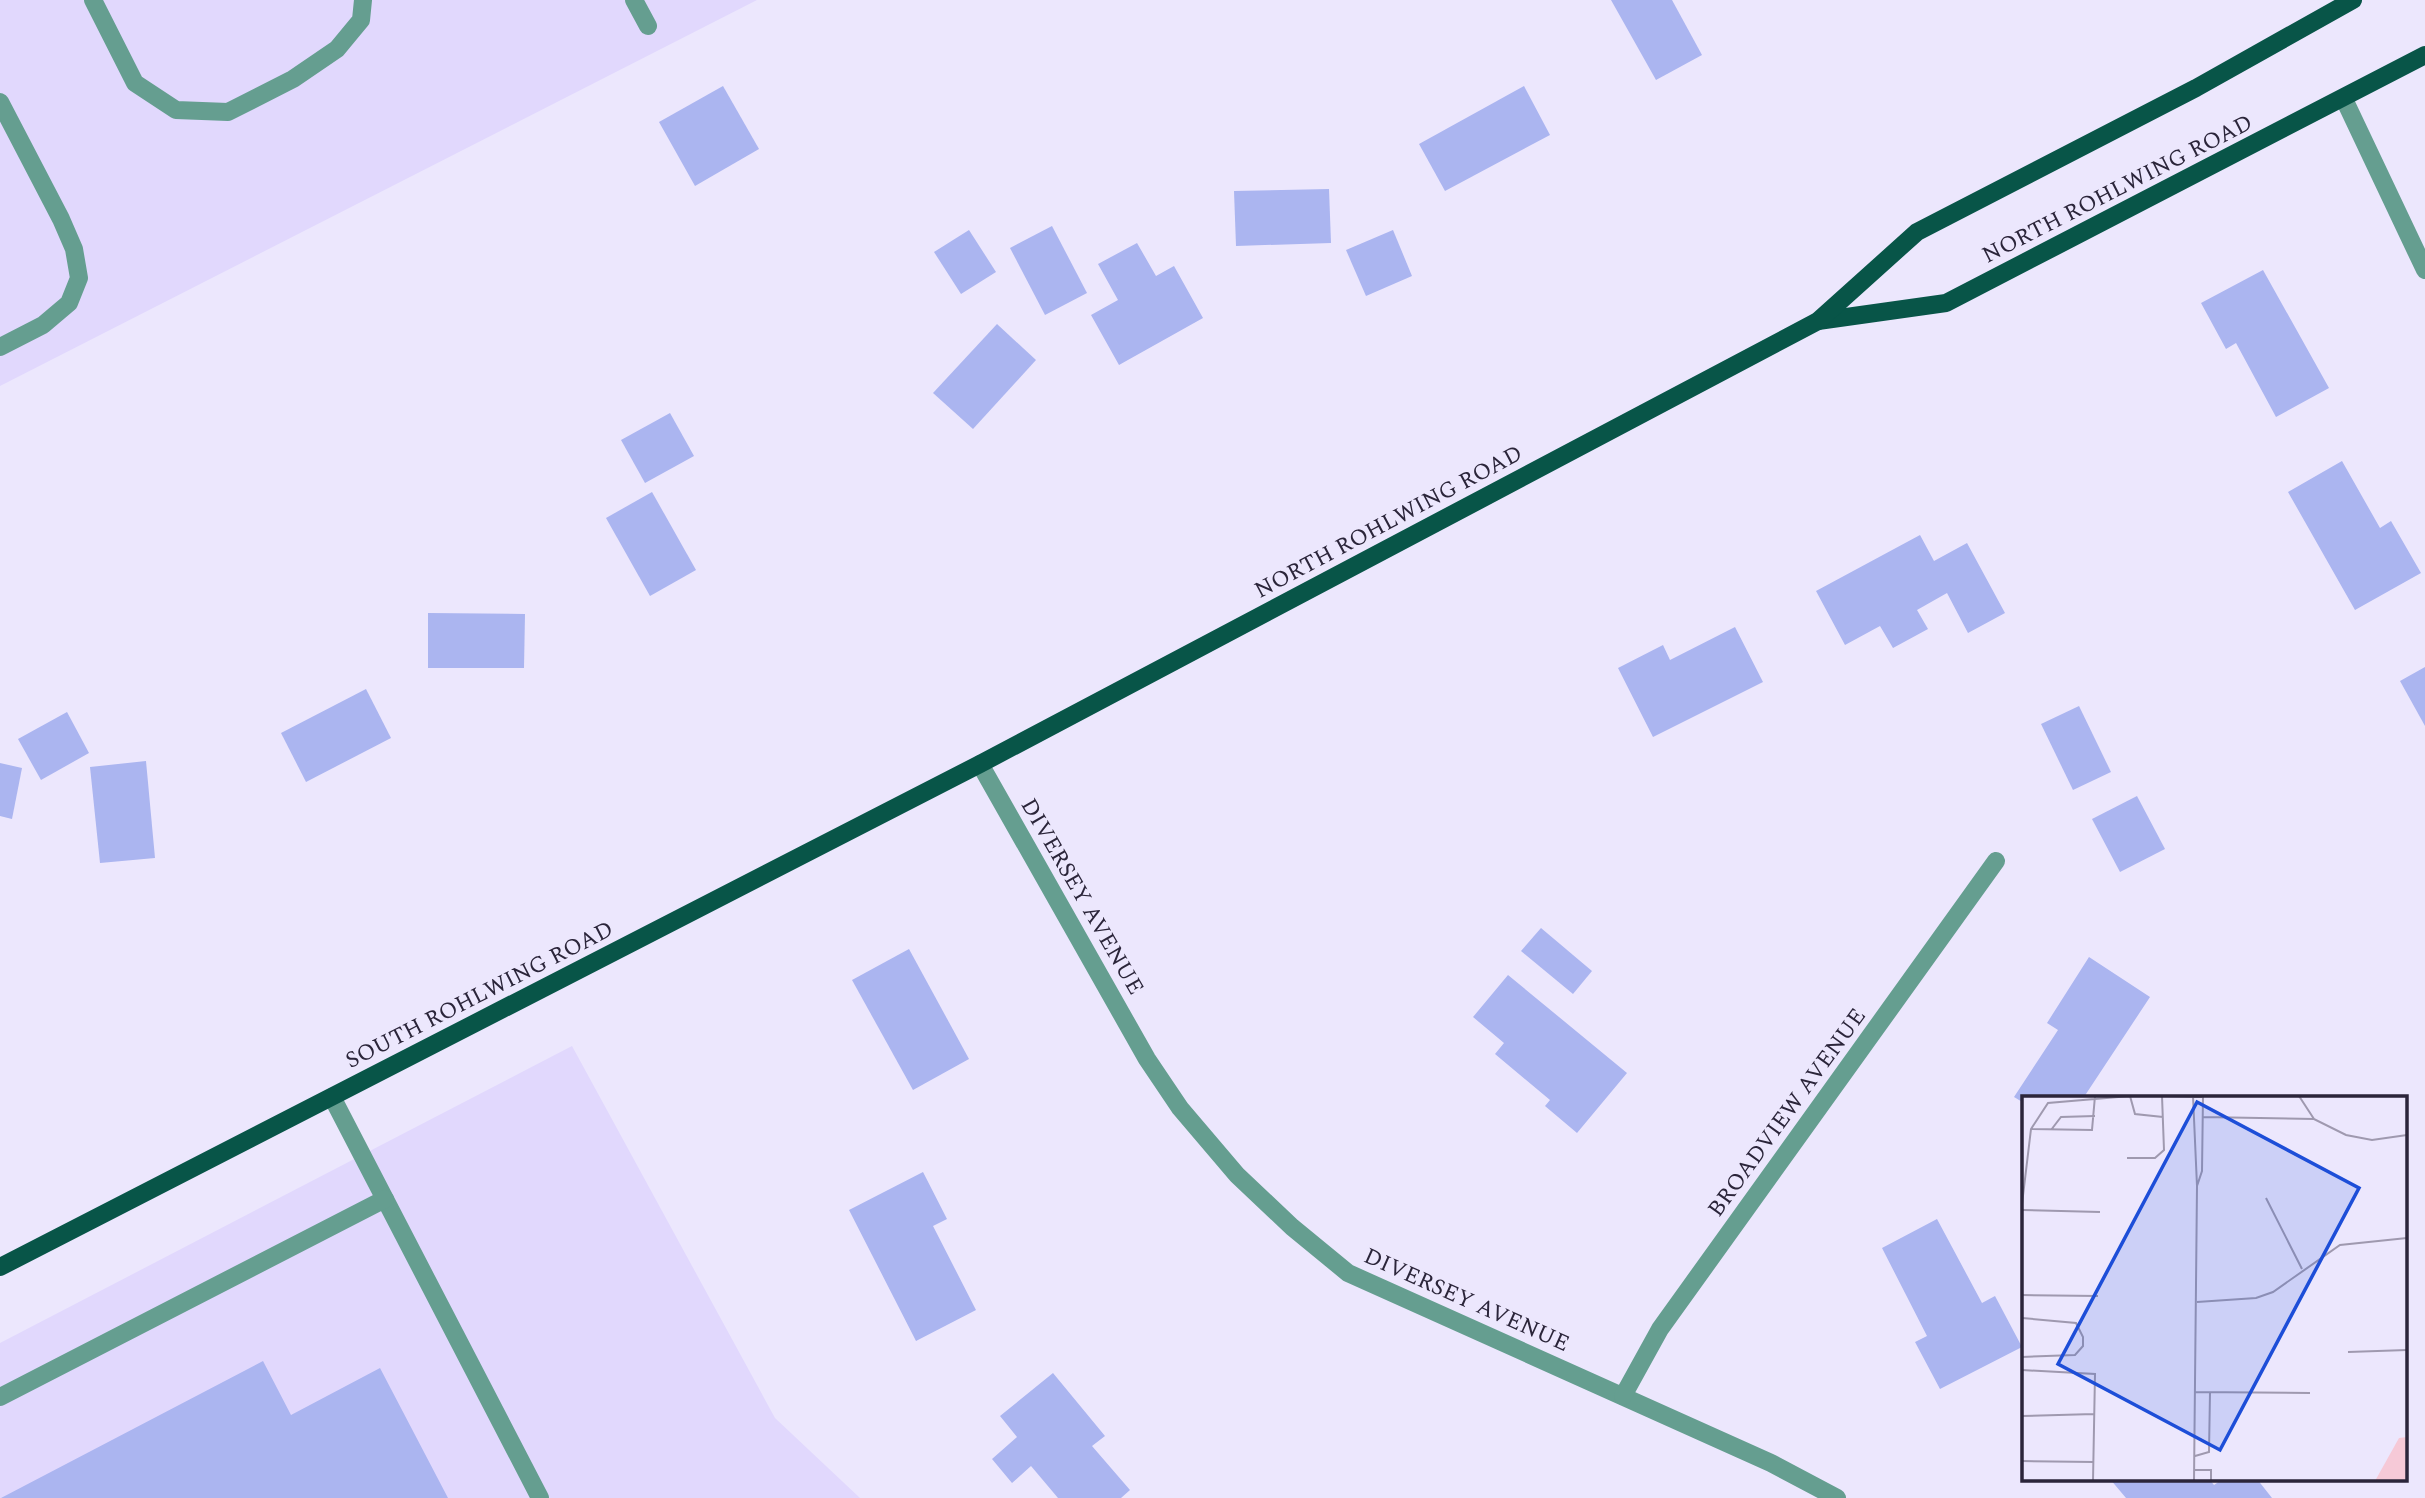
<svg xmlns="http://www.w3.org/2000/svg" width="2425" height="1498" font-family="Spectral,serif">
  <rect width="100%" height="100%" fill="#ece7fd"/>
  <!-- built -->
  <g fill="#e1d8fd">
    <polygon points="0,0 757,0 0,386"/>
    <polygon points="572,1046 775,1418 860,1498 0,1498 0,1343"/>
  </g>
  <!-- building -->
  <g fill="#abb5f0">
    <polygon points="1611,0 1672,0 1702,55 1656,80"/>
    <polygon points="723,86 759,149 695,186 659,122"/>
    <polygon points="1524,86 1550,135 1445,191 1419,144"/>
    <polygon points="1329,189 1331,243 1236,246 1234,191"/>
    <polygon points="1052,226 1087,293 1045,315 1010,248"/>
    <polygon points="969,230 996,272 961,294 934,252"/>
    <polygon points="1393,230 1412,276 1366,296 1346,250"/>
    <polygon points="1137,243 1156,276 1174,266 1203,318 1119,365 1091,315 1118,300 1098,264"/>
    <polygon points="2263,270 2329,388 2276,417 2236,343 2226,349 2201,303"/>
    <polygon points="997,324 1036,360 973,429 933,393"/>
    <polygon points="670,413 694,456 645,483 621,440"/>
    <polygon points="2342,461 2380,528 2391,521 2421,573 2355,610 2288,492"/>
    <polygon points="652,492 696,570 650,596 606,518"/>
    <polygon points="1920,535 1934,561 1967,543 2005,613 1968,633 1947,593 1917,610 1928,629 1893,648 1880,626 1845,645 1816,591"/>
    <polygon points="428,613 525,614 524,668 428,668"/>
    <polygon points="1735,627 1763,682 1653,737 1618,668 1663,645 1670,660"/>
    <polygon points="2425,667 2425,726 2400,681"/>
    <polygon points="366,689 391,738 306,782 281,733"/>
    <polygon points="2079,706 2111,772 2073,790 2041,724"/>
    <polygon points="67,712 89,753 41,780 18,739"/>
    <polygon points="146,761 155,858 100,863 90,767"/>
    <polygon points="0,763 22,768 12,819 0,816"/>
    <polygon points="2137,796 2165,849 2120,872 2092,819"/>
    <polygon points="1541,928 1592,971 1573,994 1521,951"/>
    <polygon points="909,949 969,1059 913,1090 852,980"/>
    <polygon points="2089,957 2150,997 2084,1097 2024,1097 2024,1103 2014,1097 2058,1030 2047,1023"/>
    <polygon points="1508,975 1627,1073 1577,1133 1545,1106 1550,1100 1495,1054 1504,1043 1473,1017"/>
    <polygon points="923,1172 947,1219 933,1226 976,1310 916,1341 849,1210"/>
    <polygon points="1937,1219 1982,1303 1995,1296 2022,1347 1940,1389 1915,1342 1927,1336 1882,1248"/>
    <polygon points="263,1361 291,1415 380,1368 448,1498 1,1498"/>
    <polygon points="1053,1373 1105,1436 1092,1446 1130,1490 1121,1498 1058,1498 1031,1466 1012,1483 992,1459 1017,1437 1000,1416"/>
    <polygon points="2110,1479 2209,1479 2214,1485 2223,1479 2257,1479 2272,1498 2126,1498"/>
  </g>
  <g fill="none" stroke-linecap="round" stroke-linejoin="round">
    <!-- service -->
    <g stroke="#659e90" stroke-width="18">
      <polyline points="93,0 135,83 176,110 228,112 293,79 337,49 361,20 363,0"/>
      <polyline points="634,0 648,26"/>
      <polyline points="0,102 61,219 74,249 79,278 69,303 43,325 0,347"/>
      <polyline points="332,1097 540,1498"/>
      <polyline points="0,1397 385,1199"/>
    </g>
    <!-- minor -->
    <g stroke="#659e90" stroke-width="18">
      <polyline points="2344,99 2425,270"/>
      <polyline points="980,764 1147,1059 1180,1108 1237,1175 1292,1227 1348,1273 1771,1463 1837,1498"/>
      <polyline points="1623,1396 1660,1329 1996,861"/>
    </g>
    <!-- primary -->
    <g stroke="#085548" stroke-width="18">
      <polyline points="1818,321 1946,303 2425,55"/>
      <polyline points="0,1267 980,764 1818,321 1917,232 2196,88 2353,0"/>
    </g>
  </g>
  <g text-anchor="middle" stroke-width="5" stroke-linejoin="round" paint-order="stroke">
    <!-- street labels -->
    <g font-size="23" fill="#2b253a" stroke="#ece7fd">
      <text transform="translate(2117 188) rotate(-27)" y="8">NORTH ROHLWING ROAD</text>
      <text transform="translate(1388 521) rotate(-28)" y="8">NORTH ROHLWING ROAD</text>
      <text transform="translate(1083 896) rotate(60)" y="8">DIVERSEY AVENUE</text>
      <text transform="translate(479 994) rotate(-27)" y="8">SOUTH ROHLWING ROAD</text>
      <text transform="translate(1786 1112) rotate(-54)" y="8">BROADVIEW AVENUE</text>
      <text transform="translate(1467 1299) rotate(24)" y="8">DIVERSEY AVENUE</text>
    </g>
  </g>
  <!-- overview -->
  <g transform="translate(2022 1096)">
    <rect width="385" height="385" fill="#ece7fd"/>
    <path d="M 385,341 L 385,385 L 353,385 L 377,342 Z" fill="#f6c9d7"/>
    <path fill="none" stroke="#9f99af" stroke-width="2" d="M 108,0 L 113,18 L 141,21M 144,0 L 181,1M 171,0 L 175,90 L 172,385M 277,0 L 292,23M 181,21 L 292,23 L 324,39 L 350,44 L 385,39M 9,33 L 70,34 L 73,0M 29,34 L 39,21 L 73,20M 105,62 L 133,62 L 142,54 L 140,0M 175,90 L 180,75 L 181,0M 244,102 L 280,173M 0,108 L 9,33 L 26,7 L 108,0M 0,114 L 78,116M 0,199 L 76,200M 175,206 L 234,202 L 251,196 L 318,149 L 385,142M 0,222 L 54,227 L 61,241 L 61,250 L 53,259 L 0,261M 326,256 L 385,254M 0,274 L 73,278 L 71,385M 173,296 L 288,297M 0,320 L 72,318M 173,360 L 187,356 L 188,296M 0,365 L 72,366M 172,374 L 189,374 L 189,385"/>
    <path fill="#1d4ed8" fill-opacity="0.15" stroke="#1d4ed8" stroke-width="3.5" d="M 175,6 L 337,92 L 198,354 L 36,268 Z"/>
    <rect width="385" height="385" fill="none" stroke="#2b253a" stroke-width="3.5"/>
  </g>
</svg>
